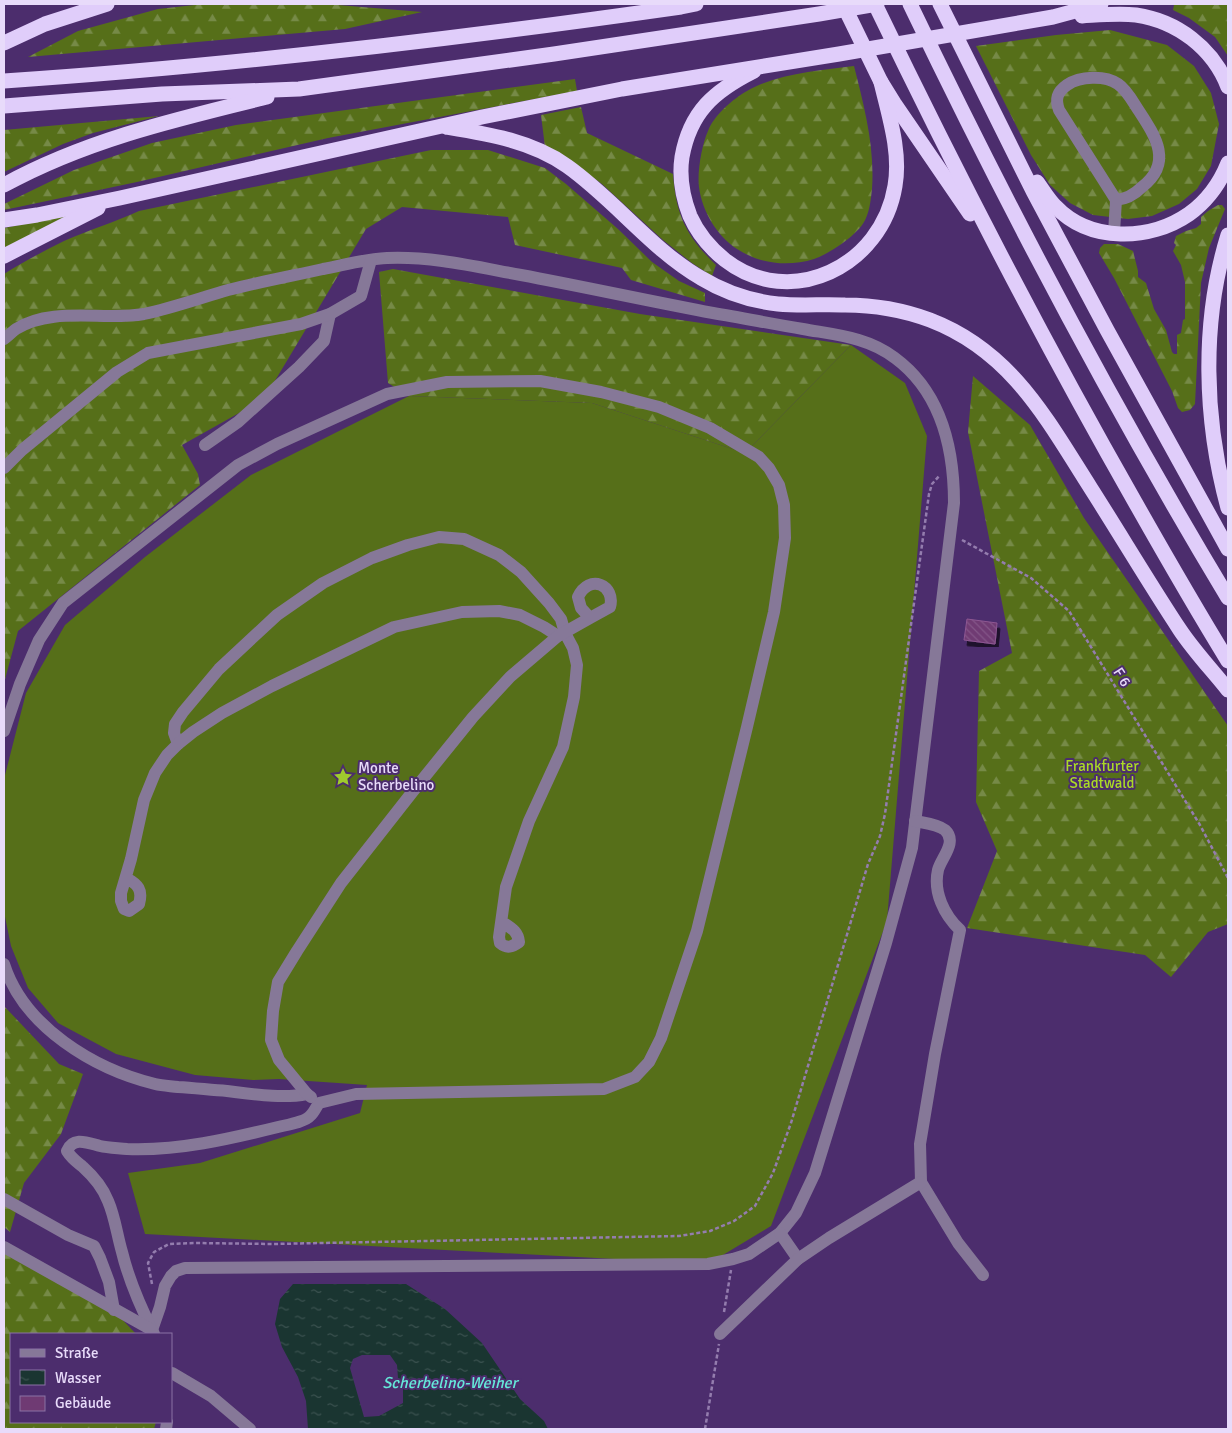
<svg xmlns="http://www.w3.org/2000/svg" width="1232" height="1433" font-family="Signika,sans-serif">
  <defs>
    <pattern id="forest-firs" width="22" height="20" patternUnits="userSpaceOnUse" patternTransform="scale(1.25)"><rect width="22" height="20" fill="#566f19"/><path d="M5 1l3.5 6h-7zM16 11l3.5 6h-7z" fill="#768a47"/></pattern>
    <pattern id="water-ripples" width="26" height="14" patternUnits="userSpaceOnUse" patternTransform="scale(1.25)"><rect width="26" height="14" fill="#1a3531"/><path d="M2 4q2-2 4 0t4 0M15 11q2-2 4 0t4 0" fill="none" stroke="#3b5250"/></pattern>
    <pattern id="building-back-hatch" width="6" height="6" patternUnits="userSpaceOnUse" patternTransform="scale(1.25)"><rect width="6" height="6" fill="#6f3a73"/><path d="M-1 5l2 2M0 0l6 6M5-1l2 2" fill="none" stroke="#845688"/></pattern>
    <filter id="shadow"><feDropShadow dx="3" dy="5.5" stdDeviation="0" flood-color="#0009"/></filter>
  </defs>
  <rect width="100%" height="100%" fill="#4c2d6d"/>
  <!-- grass -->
  <polygon fill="#566f19" points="851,345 905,383 927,436 887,921 771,1226 708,1264 145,1234 128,1173 200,1163 360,1113 367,1085 279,1079 253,1080 195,1075 116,1054 58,1023 28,988 11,946 4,912 4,779 26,693 65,625 145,557 251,475 409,396 592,403 745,453"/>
  <!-- forest -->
  <g fill="url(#forest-firs)">
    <polygon points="204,4 326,4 422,12 345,29 28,57 78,31 158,9"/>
    <polygon points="1178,4 1228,4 1228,56 1215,37 1189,18 1173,10 1174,5"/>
    <polygon points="1110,30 1167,45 1194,66 1211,93 1219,124 1211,166 1197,189 1179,204 1152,216 1128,219 1093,215 1070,203 1050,185 1031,155 976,46 1056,35"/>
    <path d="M 854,66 C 864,106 875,146 872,189 C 871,198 870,209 866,218 C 860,234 829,254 814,259 C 788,267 760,264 737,249 C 717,236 702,211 699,187 C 697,172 702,144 708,131 C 714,115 733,99 747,91 C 775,74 821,70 854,66 Z"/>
    <polygon points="575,79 577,91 328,138 137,182 4,210 4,204 74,170 152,143 236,125"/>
    <path d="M 581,107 L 587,133 L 673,174 C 676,215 686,236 716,265 L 712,276 L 692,263 L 663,240 L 602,184 L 572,162 L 545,147 L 541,115 Z"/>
    <polygon points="159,116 93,133 63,144 4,172 4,130"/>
    <path d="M 431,150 L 488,150 L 545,168 L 566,184 L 618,229 L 652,262 L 679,281 L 705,293 L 705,302 L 631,280 L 622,268 L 515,245 L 508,217 L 402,207 L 366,229 L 264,399 L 182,445 L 198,474 L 200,485 L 18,631 L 4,683 L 4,274 C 23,262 44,251 64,241 C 89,230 115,222 139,211 Z"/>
    <polygon points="1218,205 1222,205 1225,209 1209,248 1201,283 1195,404 1190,410 1182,412 1178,408 1172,391 1114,278 1099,253 1100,248 1104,244 1118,244 1133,251 1138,271 1138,277 1146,283 1154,309 1166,330 1172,352 1174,354 1177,354 1177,335 1181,333 1183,320 1185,319 1185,282 1181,265 1173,251 1176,245 1174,243 1176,236 1186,231 1196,228 1201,224 1201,217 1208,211"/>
    <polygon points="70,215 4,250 4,228"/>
    <polygon points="393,269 640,314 851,345 745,453 592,403 409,396 388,383 379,272"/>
    <polygon points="973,376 1030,425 1084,518 1228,726 1228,924 1208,932 1171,977 1145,955 967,928 997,851 976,802 979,671 1012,653 968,432"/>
    <polygon points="4,1006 59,1064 83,1074 61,1134 24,1183 10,1232 4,1227"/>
    <polygon points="4,1252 117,1314 136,1334 11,1334 11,1422 156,1422 154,1429 4,1429"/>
  </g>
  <!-- water -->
  <path fill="url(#water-ripples)" fill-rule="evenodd" d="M 293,1284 L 406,1284 L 445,1309 L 482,1343 L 520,1399 L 544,1421 L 548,1429 L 308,1429 L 306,1401 L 298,1377 L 282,1347 L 275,1324 L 280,1299 ZM 362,1355 L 390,1355 L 397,1365 L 398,1378 L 403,1390 L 403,1403 L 379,1416 L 364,1417 L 350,1368 L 353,1359 Z"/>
  <!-- building -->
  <polygon fill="url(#building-back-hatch)" stroke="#8e5792" filter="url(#shadow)" points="967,619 997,623 995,644 964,640"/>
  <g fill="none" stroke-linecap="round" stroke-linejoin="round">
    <!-- path -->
    <g stroke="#947dae" stroke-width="2.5" stroke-dasharray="4 2.5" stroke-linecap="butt">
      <polyline points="962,540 1031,578 1069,611 1200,825 1228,878"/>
      <polyline points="152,1284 148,1263 154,1252 169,1244 197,1243 272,1244 679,1236 710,1231 734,1221 755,1206 773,1173 791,1123 868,864 880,836 885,814 929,494 932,484 940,475"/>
      <polyline points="724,1312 731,1270"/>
      <polyline points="705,1429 719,1344"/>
    </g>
    <!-- minor -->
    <g stroke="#867898" stroke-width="12">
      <path d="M 1114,233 L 1116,200 L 1059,110 C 1055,99 1057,92 1067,85 C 1080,76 1105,75 1118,84 C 1127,90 1133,102 1139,111 C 1156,137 1173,163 1142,187 C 1134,195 1127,199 1116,200"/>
      <path d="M 4,339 C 8,336 12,332 16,329 C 52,306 104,321 144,314 C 172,308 200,298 228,290 C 259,282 291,276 323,269 C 344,265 365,259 387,258 C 432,256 477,267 521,275 C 585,287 649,301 713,313 C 743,318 773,324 803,329 C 836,335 868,337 895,358 C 941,392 954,448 954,503 L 912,848 L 886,943 L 815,1173 L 796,1213 L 780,1233 L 749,1254 L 733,1259 L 708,1264 L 185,1268 L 176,1271 L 171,1276 L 165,1286 L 160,1307 L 152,1330"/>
      <polyline points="205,445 238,422 299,367 324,341 330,314"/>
      <polyline points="4,468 22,450 117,372 148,353 301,324 330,314 361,296 371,260"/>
      <path d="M 4,731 L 20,684 L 39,640 L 63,603 L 238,465 L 277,444 L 387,394 L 447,382 L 540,381 L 601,392 L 659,407 L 710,428 L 759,457 L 769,468 L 779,485 L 784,505 L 785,538 L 774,612 L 747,727 L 697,931 L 661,1038 L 649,1062 L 635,1077 L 604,1089 L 356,1094 L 319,1103 C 316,1107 314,1113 310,1116 C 305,1122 286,1125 278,1127 C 229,1139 178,1151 127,1149 C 118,1148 108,1148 100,1146 C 88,1143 73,1136 67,1151 C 72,1159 77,1162 83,1167 C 93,1176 103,1188 108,1201 C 115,1217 117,1235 122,1252 C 129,1281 141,1308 154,1334"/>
      <path d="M 178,744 L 174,733 L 175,724 L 183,712 L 219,669 L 277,615 L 323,583 L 372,558 L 408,545 L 439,537 L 464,539 L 499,555 L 521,572 L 549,603 L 561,619 L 565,633 L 573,648 L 577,665 L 574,697 L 563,747 L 529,821 L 506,887 L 499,937 L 500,943 C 507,949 512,947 519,942 C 518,931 511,928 502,922"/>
      <path d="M 915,821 C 924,823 937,824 945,830 C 958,842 941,858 938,870 C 933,892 944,915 960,930 L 935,1054 L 920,1144 L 921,1182 L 958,1243 L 983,1275"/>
      <path d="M 126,878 C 138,884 143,890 139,904 L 129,911 L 124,909 L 121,901 L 121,893 L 131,859 L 144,800 L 155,773 L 167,755 L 178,744 L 193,732 L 222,713 L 272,686 L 394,627 L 462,612 L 499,611 L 520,615 L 544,627 L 558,636"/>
      <path d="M 4,964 C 24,1027 94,1069 155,1084 C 163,1086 171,1086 178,1087 C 195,1088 211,1090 227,1091 C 252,1094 282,1099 307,1094 L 311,1097"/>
      <path d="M 307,1094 L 279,1060 L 271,1040 L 273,1011 L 278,982 L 297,951 L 341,883 L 414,790 L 473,717 L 510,677 L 558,636 L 590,618 L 581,608 L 578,597 C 589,573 616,585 610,607 L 590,618"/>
      <polyline points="4,1199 68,1235 94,1246 100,1258 109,1282 114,1310"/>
      <polyline points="780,1233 798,1259"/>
      <polyline points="4,1247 152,1330"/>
      <polyline points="720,1334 798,1259 829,1238 921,1182"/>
      <polyline points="172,1373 211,1396 250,1429"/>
      <polyline points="166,1429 167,1422"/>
    </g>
    <!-- highway -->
    <g stroke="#e0cdfa" stroke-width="15">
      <polyline points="843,4 881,82 894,103 970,214"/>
      <path d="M 875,4 C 956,172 1042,339 1135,502 C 1165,555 1196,609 1228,661"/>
      <path d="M 910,4 C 1007,206 1112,405 1228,598"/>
      <polyline points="940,4 1033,191 1107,330 1228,549"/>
      <path d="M 1082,16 C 1099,15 1118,13 1136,15 C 1177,21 1213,48 1228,87"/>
      <polyline points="4,43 45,24 107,4"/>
      <path d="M 754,71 C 714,91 690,112 682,157 C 679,177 683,198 690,216 C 698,234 710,248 725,260 C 791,311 882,266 895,186 C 901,152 889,116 881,82"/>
      <path d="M 4,81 C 231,66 456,39 681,7 L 696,4"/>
      <polyline points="4,106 162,94 299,89 554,54 819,14 877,4"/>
      <path d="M 446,127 C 488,134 532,141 567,166 C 614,199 652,250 701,278 C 724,292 751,301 778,304 C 800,306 823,304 845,305 C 873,305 903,310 930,320 C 1011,351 1046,418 1090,487 C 1120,534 1149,583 1180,630 C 1194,651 1212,670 1228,690"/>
      <path d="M 1037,182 C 1043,190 1048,199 1055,206 C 1090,243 1150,241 1189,214 C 1207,201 1220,183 1228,163"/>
      <path d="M 4,185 C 86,140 177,119 267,97"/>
      <polyline points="4,220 37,215 120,198 482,117 622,89 839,54 1053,17 1101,4"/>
      <path d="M 1228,235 C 1201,322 1204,420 1228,508"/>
      <polyline points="4,256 98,208"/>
    </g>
  </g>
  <!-- icons -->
  <defs>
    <g id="sight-bare" transform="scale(1.5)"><path d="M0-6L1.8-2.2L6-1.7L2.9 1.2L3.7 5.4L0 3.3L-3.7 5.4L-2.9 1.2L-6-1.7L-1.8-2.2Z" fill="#9fca2e" stroke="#4c2d6d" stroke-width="2.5" paint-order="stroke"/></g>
  </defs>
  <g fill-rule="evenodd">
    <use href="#sight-bare" x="343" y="777"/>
  </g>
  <g text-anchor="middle" stroke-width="4" stroke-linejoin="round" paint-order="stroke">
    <!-- street labels -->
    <g font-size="15" fill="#e8dbfa" stroke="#4c2d6d">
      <text transform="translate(1122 677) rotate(58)" y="5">F 6</text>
    </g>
    <!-- park labels -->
    <g font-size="15" fill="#abdb25" stroke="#4c2d6d">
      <text x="1102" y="771">Frankfurter<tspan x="1102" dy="17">Stadtwald</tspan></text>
    </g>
    <!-- poi labels -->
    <g font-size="15" fill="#e8dbfa" stroke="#4c2d6d" text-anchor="start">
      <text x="358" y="773">Monte<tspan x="358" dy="17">Scherbelino</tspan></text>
    </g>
    <!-- water labels -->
    <g font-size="16" font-style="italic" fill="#65e9d9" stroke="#4c2d6d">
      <text x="450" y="1388">Scherbelino-Weiher</text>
    </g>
  </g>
  <!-- border -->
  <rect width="1232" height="1433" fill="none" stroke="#e8dbfa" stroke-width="10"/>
  <!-- legend -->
  <rect x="10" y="1333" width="162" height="90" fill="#4c2d6d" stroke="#8a73a5"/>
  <rect x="20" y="1349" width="25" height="8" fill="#867898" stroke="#8a73a5"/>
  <text x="55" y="1358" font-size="15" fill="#e8dbfa">Straße</text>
  <rect x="20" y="1370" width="25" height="15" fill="url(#water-ripples)" stroke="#8a73a5"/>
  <text x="55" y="1383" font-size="15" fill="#e8dbfa">Wasser</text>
  <rect x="20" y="1396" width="25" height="15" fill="#6f3a73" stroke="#8a73a5"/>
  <text x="55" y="1408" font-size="15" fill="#e8dbfa">Gebäude</text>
</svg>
